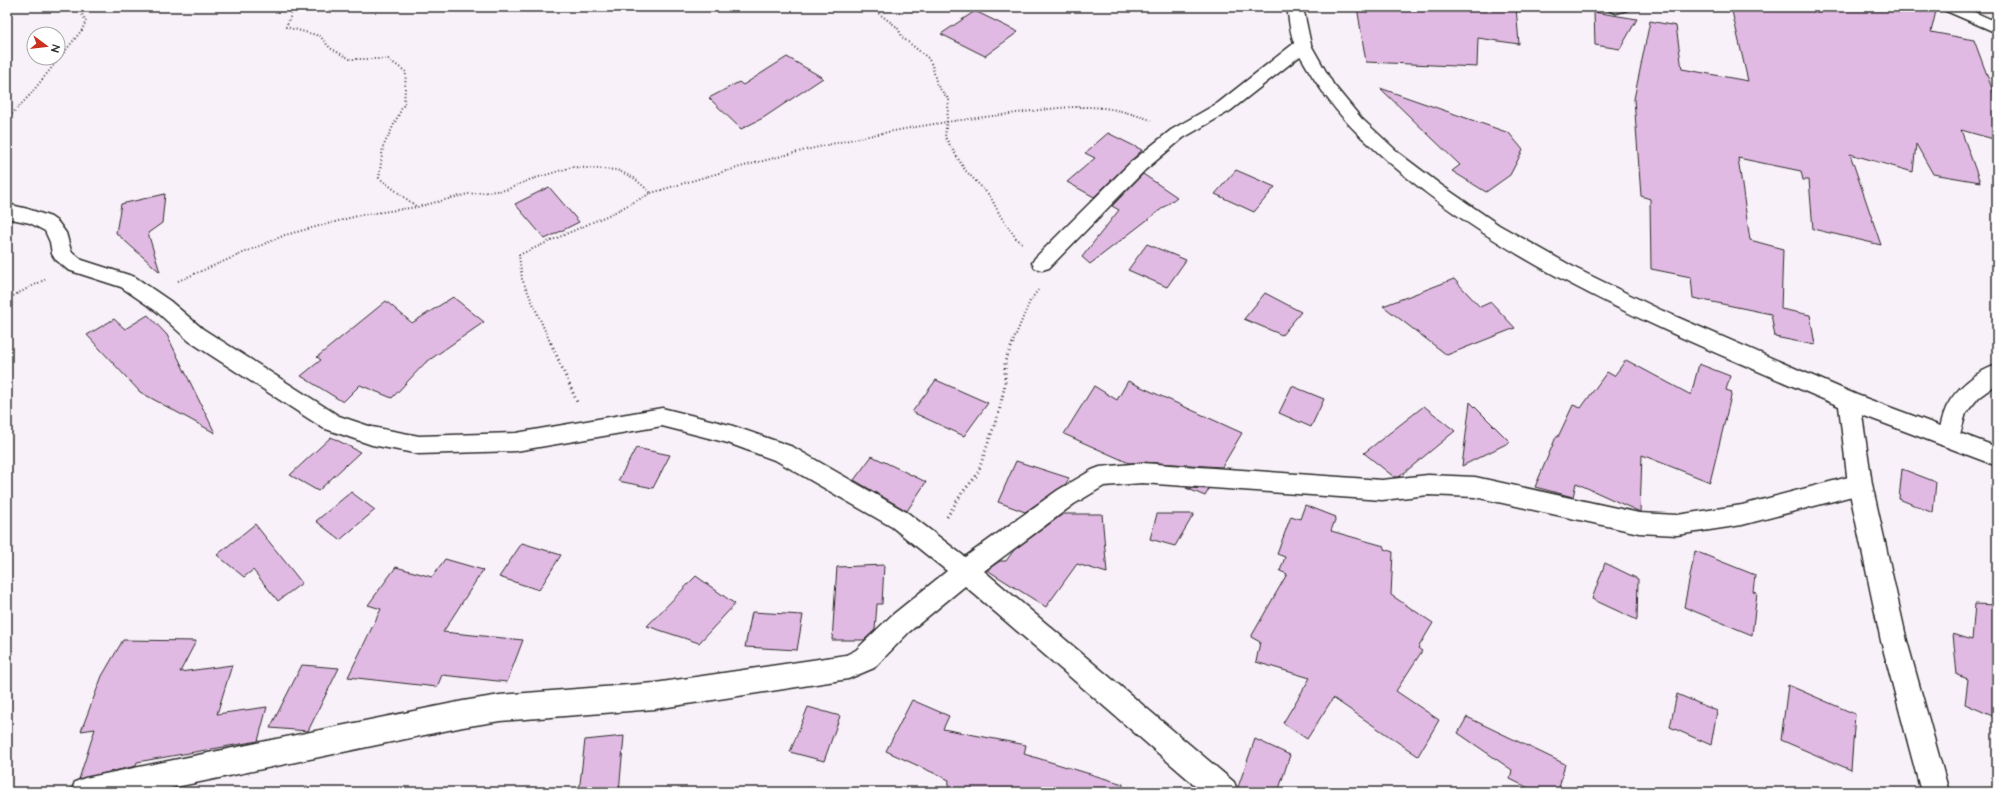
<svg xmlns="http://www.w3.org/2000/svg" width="2004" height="799" font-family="'Architects Daughter',sans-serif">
  <rect width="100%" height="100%" fill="#f9f1f9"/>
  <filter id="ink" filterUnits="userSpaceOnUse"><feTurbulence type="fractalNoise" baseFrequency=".025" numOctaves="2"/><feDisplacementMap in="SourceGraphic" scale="8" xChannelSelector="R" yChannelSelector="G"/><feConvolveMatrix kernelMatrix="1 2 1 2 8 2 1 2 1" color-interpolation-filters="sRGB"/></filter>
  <g filter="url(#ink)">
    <!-- building -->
    <g fill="#e1bae3" stroke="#2b2b2b">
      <polygon points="1357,7 1516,7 1519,44 1478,38 1477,67 1366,62"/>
      <polygon points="1731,7 1937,7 1931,32 1974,40 1997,102 1997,140 1961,130 1980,182 1933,174 1916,144 1913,172 1850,154 1881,245 1813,229 1809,180 1803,180 1801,171 1738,158 1750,240 1783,249 1781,309 1810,315 1815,345 1775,337 1771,314 1693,298 1691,277 1651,269 1650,199 1641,196 1634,99 1650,21 1676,26 1682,69 1748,81"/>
      <polygon points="975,11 1018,32 985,56 941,34"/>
      <polygon points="1594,12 1637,19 1620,49 1595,45"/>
      <polygon points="787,57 823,78 763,118 741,129 709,98 739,82 743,85"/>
      <polygon points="1380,88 1509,133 1523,150 1510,175 1486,192 1452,171 1460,165"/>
      <polygon points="1108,133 1142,150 1094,197 1067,182 1095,158 1085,153"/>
      <polygon points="1236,170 1275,187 1254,212 1215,194"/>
      <polygon points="1143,174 1177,197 1090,264 1082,257 1119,210 1112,206"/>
      <polygon points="549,187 579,222 545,239 515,204"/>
      <polygon points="165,194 162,223 148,233 160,272 116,233 121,204"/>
      <polygon points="1147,244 1186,260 1167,287 1128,270"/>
      <polygon points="1454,279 1480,307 1491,302 1515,328 1447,355 1383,306"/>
      <polygon points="1265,293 1301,312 1282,335 1244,319"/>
      <polygon points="453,297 484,322 425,363 392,398 360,385 343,402 301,376 321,360 317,357 386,301 412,323"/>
      <polygon points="148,315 167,335 215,433 140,392 87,335 114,319 125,329"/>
      <polygon points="1626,360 1691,395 1699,364 1730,376 1726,390 1732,392 1710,482 1642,455 1640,512 1576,483 1573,497 1535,487 1556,437 1558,437 1573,405 1581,408 1607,372 1614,376"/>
      <polygon points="936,380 988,403 964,436 912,412"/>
      <polygon points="1128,381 1242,433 1222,467 1142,462 1129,463 1064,434 1094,386 1117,400"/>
      <polygon points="1292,386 1324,399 1311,427 1279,413"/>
      <polygon points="1470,402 1510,442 1462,466"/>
      <polygon points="1424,406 1455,431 1399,477 1394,477 1364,453"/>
      <polygon points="331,437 360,452 318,491 290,475"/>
      <polygon points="636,448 670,455 653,488 618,481"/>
      <polygon points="872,456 926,482 907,511 854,480"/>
      <polygon points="1016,461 1069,478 1066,484 1025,512 998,502"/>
      <polygon points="1902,469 1936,482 1933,513 1899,499"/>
      <polygon points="1186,488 1209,489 1205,496"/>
      <polygon points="351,492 375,510 340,540 316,521"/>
      <polygon points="1305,505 1336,517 1331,531 1384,546 1384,549 1393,552 1391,595 1433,623 1418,648 1422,651 1396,691 1439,720 1418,756 1333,698 1307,739 1283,723 1310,678 1256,662 1260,642 1251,637 1287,574 1280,571 1285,557 1277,554 1291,516 1300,519"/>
      <polygon points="1063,514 1102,514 1107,573 1077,564 1046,607 987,570 1000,561 1006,561 1014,550"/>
      <polygon points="1157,514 1194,514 1175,546 1150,539"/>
      <polygon points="255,524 302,583 278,601 253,570 244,577 217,555"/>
      <polygon points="522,543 561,555 539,590 499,577"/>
      <polygon points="1695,551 1755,575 1753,592 1757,593 1752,635 1684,607"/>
      <polygon points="445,559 483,570 443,632 523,640 507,682 442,675 437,687 348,677 381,609 368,605 396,567 432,577"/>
      <polygon points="1605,563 1638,579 1637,620 1592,599"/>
      <polygon points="884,565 882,604 877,604 875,630 864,640 832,640 837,567"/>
      <polygon points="696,576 735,604 699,643 647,626"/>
      <polygon points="1975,604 1997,605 1997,718 1965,704 1968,679 1957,675 1953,634 1972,640"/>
      <polygon points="752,612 803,615 797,650 745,647"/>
      <polygon points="123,640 196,641 180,672 232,665 217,714 267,707 258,741 137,762 136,766 79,779 95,729 81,731 102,676"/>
      <polygon points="302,665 339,668 308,731 270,728"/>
      <polygon points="1788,685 1855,714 1851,770 1781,740"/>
      <polygon points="1677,694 1717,711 1711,745 1670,727"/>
      <polygon points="912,700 949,716 943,729 1026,745 1024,754 1123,784 1122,792 948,792 949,780 886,751"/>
      <polygon points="808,707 840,716 824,761 790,752"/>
      <polygon points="1467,717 1565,764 1558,792 1537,792 1510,779 1512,770 1458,733"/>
      <polygon points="624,736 619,792 579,792 585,740"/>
      <polygon points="1255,739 1290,755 1278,792 1239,792 1238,787"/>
    </g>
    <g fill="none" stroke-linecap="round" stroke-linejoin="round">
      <!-- street casing -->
      <g stroke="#2b2b2b" stroke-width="3">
        <g id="street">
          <polygon points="1609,7 1629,7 1627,10 1616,13 1610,11"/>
          <polygon points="1942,7 1963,7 1997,22 1997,33 1944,10"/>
          <polygon points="1303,40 1309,41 1311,45 1309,49 1230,111 1183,138 1145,170 1049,268 1042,270 1035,268 1032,263 1035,258 1131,162 1171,130 1218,103 1297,41"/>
          <polygon points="7,204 28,209 51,217 58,222 66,233 71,251 82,260 135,277 170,301 203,329 339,416 372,427 419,436 516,433 662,408 730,425 793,447 908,513 965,557 1058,490 1092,470 1100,467 1142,463 1382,480 1428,475 1475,477 1639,513 1677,515 1742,505 1860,474 1868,477 1872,484 1868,491 1860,494 1742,525 1677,535 1639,533 1475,497 1428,495 1382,500 1142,483 1104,486 1074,504 984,571 1234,782 1238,792 1203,792 965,586 909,632 874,668 848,679 655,709 500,721 463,727 152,792 71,792 75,782 85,778 463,701 500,695 655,683 846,655 856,650 891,616 947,571 892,527 777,461 728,443 662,426 516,451 419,454 372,445 323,428 189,341 156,311 121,287 68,270 55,259 52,254 50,242 45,231 30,223 7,218"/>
          <path d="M 1997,365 L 1997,384 L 1979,397 L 1966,413 L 1957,445 L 1949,447 L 1941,445 L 1938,438 C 1940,428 1942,417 1946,408 C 1955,389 1977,371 1997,365 Z"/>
        </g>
      </g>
      <!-- secondary casing -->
      <g stroke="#2b2b2b" stroke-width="3">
        <path id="secondary" d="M 1287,7 L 1303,7 L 1311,45 L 1333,84 L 1361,118 L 1400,154 L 1441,185 L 1499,225 L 1577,269 L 1663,311 L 1857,395 L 1997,447 L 1997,466 L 1862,415 L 1872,484 L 1907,641 L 1949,792 L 1921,792 L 1881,641 L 1848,484 L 1839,406 C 1676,335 1502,269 1371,146 C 1344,122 1323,95 1305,64 C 1302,58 1297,52 1295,45 C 1290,34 1289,19 1287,7 Z"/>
      </g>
      <!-- path-far1 -->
      <g stroke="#2b2b2b" stroke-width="2" stroke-dasharray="1 2.5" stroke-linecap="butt">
        <polyline points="294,7 286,27 320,36 330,48 350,59 388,59 406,72 404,104 383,147 379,178 417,207"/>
        <polyline points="870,7 897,27 903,38 928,58 932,65 937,85 949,100 945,137 965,170 990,196 1001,217 1016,238 1022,243"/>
        <polyline points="7,119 29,96 82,30 86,21 80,11 74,7"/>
        <path d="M 651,193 C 763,159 876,129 993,116 C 1029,112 1068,104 1104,108 C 1120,110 1136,115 1151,120"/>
        <polyline points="178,281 285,235 361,215 417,207 468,194 506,190 529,180 572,167 617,170 634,178 651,193 613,213 519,255 522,279 551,344"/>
        <polyline points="7,299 46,279"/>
        <polyline points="1012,344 1030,301 1038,290"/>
      </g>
      <!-- path -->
      <g stroke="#2b2b2b" stroke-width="3" stroke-dasharray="1 3.5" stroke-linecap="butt">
        <polyline points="551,343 577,402"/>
        <polyline points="947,517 962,493 977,475 999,412 1005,384 1005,361 1013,343"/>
      </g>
      <!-- street -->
      <use href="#street" fill="#fff" fill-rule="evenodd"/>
      <!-- secondary -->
      <use href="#secondary" fill="#fff" fill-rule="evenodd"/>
    </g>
  </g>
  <!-- margin -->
  <rect width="2004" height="799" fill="none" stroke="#fff" stroke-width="24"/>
  <rect x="12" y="12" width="1980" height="775" fill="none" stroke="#2b2b2b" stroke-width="1.5" filter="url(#ink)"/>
  <!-- north arrow -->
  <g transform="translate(46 46) rotate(105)"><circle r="19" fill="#ffffff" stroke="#aaaaaa"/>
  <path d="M0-3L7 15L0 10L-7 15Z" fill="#c8321e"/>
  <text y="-6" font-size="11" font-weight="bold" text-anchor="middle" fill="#2b2b2b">N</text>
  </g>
</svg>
